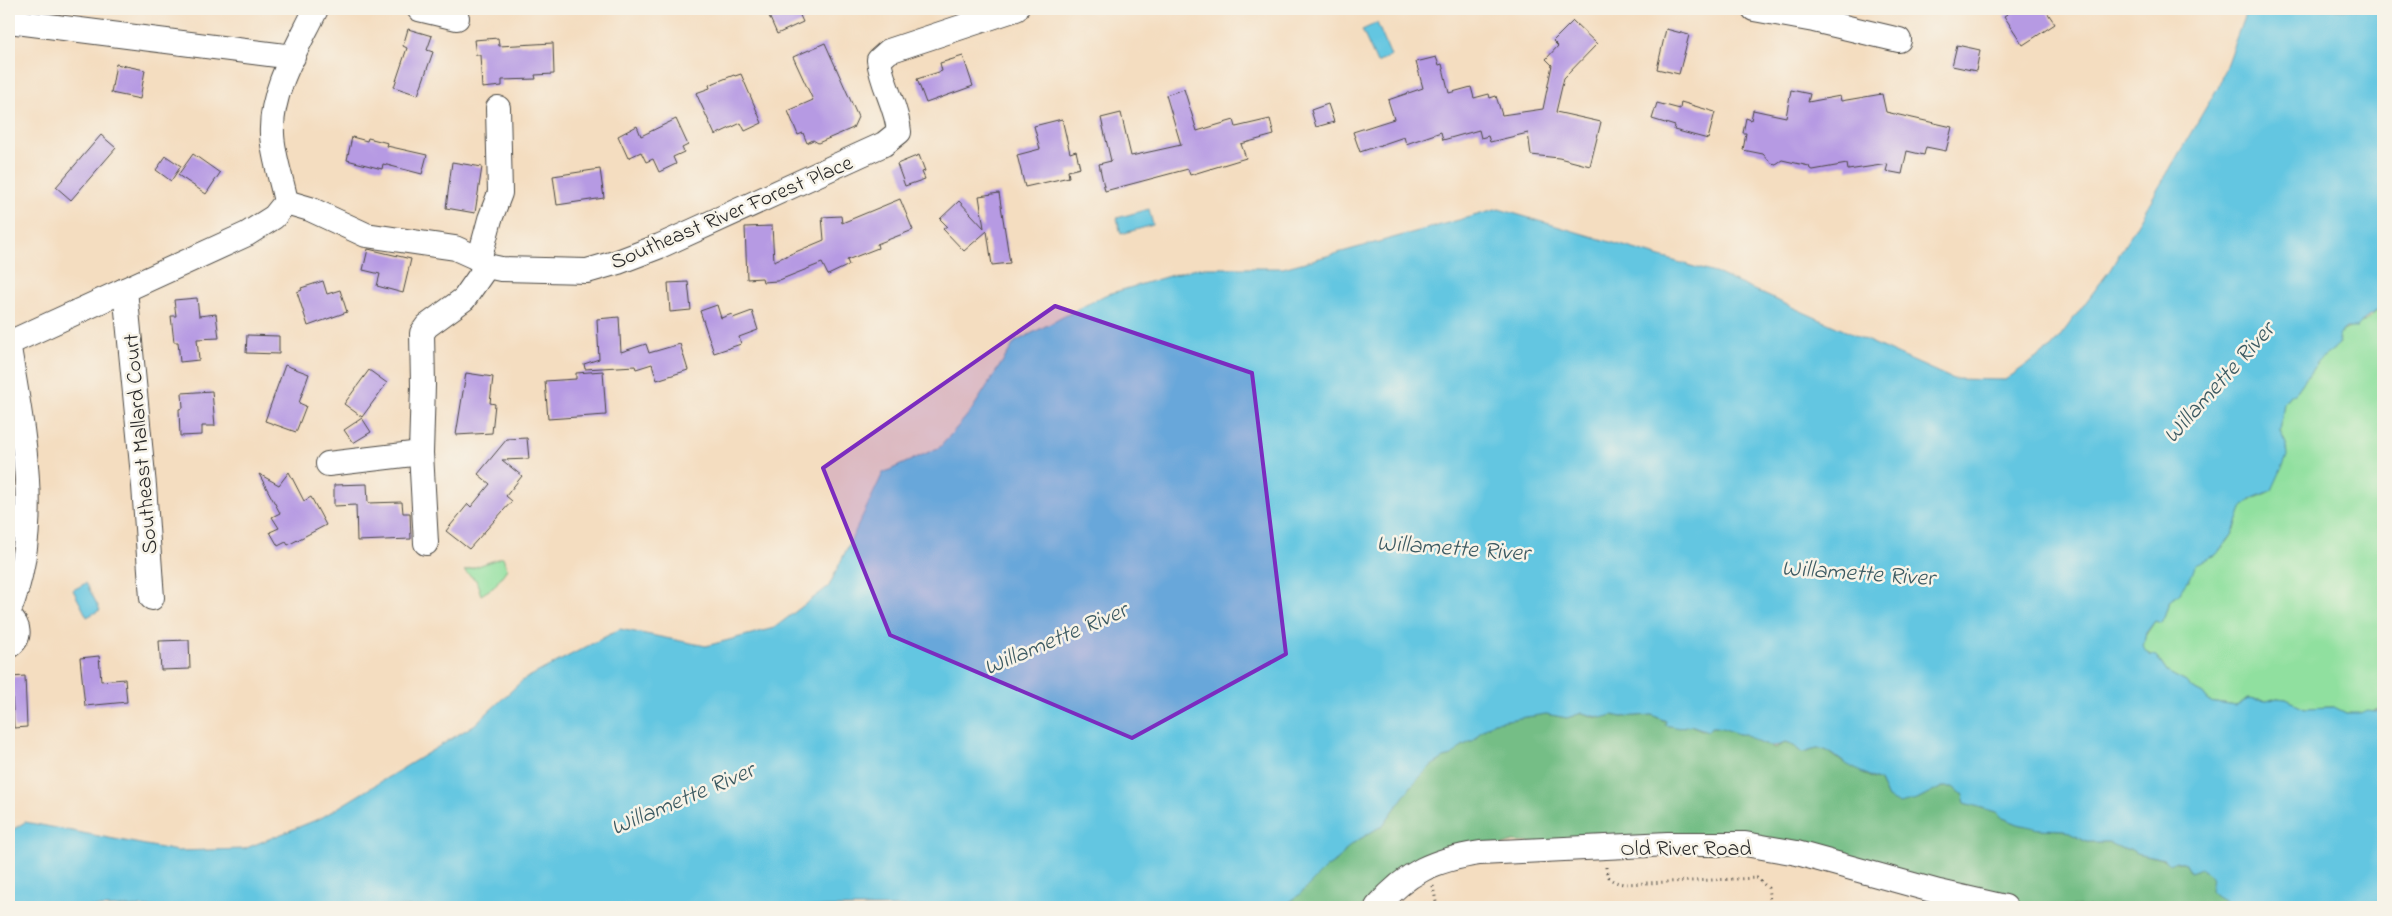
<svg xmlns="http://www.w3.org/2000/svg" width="2392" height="916" font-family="'Indie Flower',sans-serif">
  <rect width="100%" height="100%" fill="#f7f3e8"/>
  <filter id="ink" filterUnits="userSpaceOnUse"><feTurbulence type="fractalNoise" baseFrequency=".02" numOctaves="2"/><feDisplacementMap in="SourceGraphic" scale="10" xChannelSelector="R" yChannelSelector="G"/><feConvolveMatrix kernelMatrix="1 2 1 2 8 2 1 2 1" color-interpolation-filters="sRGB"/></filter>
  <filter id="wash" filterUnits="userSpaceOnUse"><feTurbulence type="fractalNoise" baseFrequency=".0096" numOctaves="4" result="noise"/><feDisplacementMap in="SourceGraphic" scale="20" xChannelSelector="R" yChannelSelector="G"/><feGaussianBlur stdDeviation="1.12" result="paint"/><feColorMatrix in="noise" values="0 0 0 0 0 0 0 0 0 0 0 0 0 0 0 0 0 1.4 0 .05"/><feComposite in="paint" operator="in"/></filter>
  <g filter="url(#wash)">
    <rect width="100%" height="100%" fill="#f4ddc0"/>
    <!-- green -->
    <g fill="#90e09f" stroke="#5e8665">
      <path d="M 2383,307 L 2383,708 L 2361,714 L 2346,713 L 2333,707 L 2305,708 L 2286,699 L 2277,698 L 2267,701 L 2248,699 L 2236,706 L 2209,702 L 2203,694 L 2191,688 L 2186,682 L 2167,672 L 2161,663 L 2145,650 L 2143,647 L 2145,636 L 2155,621 L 2161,623 C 2169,611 2165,600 2179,594 L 2184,584 L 2189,581 L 2194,564 C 2214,556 2228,547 2236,526 C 2238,520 2239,513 2242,508 C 2249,498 2262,496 2272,490 L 2286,444 L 2280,431 L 2284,402 L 2290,395 L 2297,391 L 2319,360 L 2339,345 L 2339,334 C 2347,327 2358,327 2364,322 C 2371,316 2375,312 2383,307 Z"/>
      <polygon points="503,557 507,569 494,587 481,595 476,580 464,571"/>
    </g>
    <!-- forest -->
    <path fill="#74be86" stroke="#507458" d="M 1582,713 L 1598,718 L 1613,715 L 1621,717 L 1652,715 L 1680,728 L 1690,725 L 1702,730 L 1711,727 L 1728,728 L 1737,734 L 1745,734 L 1759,743 L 1775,748 L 1785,743 L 1794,746 L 1802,753 C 1808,752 1817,748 1822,749 C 1831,751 1837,760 1845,763 C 1856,768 1868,778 1880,781 L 1888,798 L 1917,800 L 1942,787 L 1954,787 L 1963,795 L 1965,803 L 1996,812 L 2003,818 L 2018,824 L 2039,829 L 2064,830 L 2086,842 L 2108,842 L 2123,849 L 2130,849 L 2136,853 L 2186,864 L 2190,872 L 2202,868 L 2212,876 L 2212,882 L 2240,907 L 2034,907 L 1938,885 L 1843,858 L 1513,842 L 1382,887 L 1363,907 L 1283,907 L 1299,895 L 1326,868 L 1338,860 L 1350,845 L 1383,825 L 1412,785 L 1431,766 L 1444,758 L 1452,756 L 1462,746 L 1474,740 L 1481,731 L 1494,722 L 1546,714 L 1567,718 Z"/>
    <!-- water -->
    <g fill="#63c6e1" stroke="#477886">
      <path d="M 2247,9 L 2383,9 L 2383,307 L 2368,316 L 2357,328 L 2346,328 L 2339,334 L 2339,345 L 2319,360 L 2297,391 L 2290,395 L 2284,402 L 2280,431 L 2286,444 L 2287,457 L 2272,490 L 2251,499 L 2243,507 L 2232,535 L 2216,555 L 2195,564 C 2194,576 2184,583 2179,594 C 2165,600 2169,611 2161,623 L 2155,621 L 2146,633 L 2143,647 L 2150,655 L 2156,656 L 2167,672 L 2186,682 L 2191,688 L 2203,694 L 2209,702 L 2236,706 L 2248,699 L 2267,701 L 2277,698 L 2286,699 L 2305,708 L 2334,707 L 2346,713 L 2361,713 L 2368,710 L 2377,711 L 2383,708 L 2383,907 L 2297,907 L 2286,903 C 2271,915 2221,907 2210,891 L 2212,876 L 2202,868 L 2190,872 L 2186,864 L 2176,861 L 2169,864 L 2165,859 L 2136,853 L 2130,849 L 2123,849 L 2108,842 L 2086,842 L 2064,830 L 2039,829 L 2018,824 L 2003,818 L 1996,812 L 1965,803 L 1963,795 L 1954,787 L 1942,787 L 1917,800 L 1899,804 L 1888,798 L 1880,781 C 1875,779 1846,765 1842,761 C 1836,757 1830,751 1822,749 C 1816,748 1808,752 1802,753 L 1794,746 L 1785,743 C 1770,750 1758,744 1745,734 C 1735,736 1726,726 1711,727 L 1708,731 L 1690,725 L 1680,728 L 1665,725 L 1666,721 L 1652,715 L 1621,717 L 1613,715 L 1602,718 L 1582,713 L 1567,718 L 1546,714 L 1494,722 L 1481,731 L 1474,740 L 1462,746 L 1452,756 L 1444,758 L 1431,766 L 1412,785 L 1383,825 L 1350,845 L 1338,860 L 1326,868 L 1299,895 L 1283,907 L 9,907 L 9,832 L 25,822 L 177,851 L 244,849 L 321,818 L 474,725 L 523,680 L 620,629 L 706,646 L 774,628 L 829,586 L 883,473 L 940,447 L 971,411 L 1015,342 L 1105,295 L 1196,268 L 1283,268 L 1499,209 L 1718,274 L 1953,379 L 2005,380 L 2052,347 L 2110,270 L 2218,87 Z"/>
      <polygon points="1377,23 1391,56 1377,63 1362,30"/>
      <polygon points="1149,209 1153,225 1121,234 1117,218"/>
      <polygon points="86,583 100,610 87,617 73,590"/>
    </g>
    <g id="blocks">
      <!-- building -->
      <g fill="#b69ae3">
        <polygon points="766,9 797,9 803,22 777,34"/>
        <polygon points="2015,9 2045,9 2055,24 2023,45 2004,16"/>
        <polygon points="1573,21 1597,44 1564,78 1556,112 1601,122 1590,166 1559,158 1531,155 1528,133 1490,142 1488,136 1481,138 1479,130 1443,140 1441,132 1406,144 1404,137 1360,152 1353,132 1394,119 1388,100 1423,88 1416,62 1436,57 1439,65 1442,64 1449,93 1471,87 1474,98 1489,94 1490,98 1496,96 1502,115 1543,109 1552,65 1546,59 1558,46 1553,41"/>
        <polygon points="408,29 432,36 427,50 433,52 418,95 394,87 407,48 403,46"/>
        <polygon points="1666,29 1689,35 1679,74 1657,69"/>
        <polygon points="498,38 499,46 553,43 554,74 535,75 536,79 502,80 502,86 482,88 480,55 476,55 474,40"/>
        <polygon points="825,43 858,117 853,128 818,143 813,140 807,143 803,133 798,135 788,111 813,100 793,57"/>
        <polygon points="1957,45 1980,50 1976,71 1952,66"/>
        <polygon points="963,56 973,86 926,103 917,79 942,71 940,63"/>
        <polygon points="116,64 145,70 140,99 111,93"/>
        <polygon points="741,74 762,123 745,131 741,123 715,135 696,93 710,88 709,85 734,75 735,76"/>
        <polygon points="1184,89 1197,131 1234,120 1236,127 1270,119 1274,135 1241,144 1246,158 1190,175 1188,169 1105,191 1099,164 1111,161 1101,118 1121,113 1131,156 1181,145 1166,95"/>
        <polygon points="1791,90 1810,94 1808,102 1840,96 1841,101 1882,94 1886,112 1952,127 1946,151 1926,147 1924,155 1907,151 1902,174 1886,171 1888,164 1848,170 1847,164 1813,170 1810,169 1809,166 1782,160 1776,164 1771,163 1763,154 1743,150 1746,133 1743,133 1746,118 1751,120 1753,110 1786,117"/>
        <polygon points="1681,102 1715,112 1708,139 1674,130 1675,126 1652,119 1657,103 1680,109"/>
        <polygon points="1328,104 1334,122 1316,127 1311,110"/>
        <polygon points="676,119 688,145 682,148 684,152 673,157 676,164 659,172 653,159 646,162 641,152 628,158 618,136 637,126 641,136"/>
        <polygon points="1062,119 1070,153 1076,151 1080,168 1068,171 1069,177 1025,187 1017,155 1040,149 1034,126"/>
        <polygon points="101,135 116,148 71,200 56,187"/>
        <polygon points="352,137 367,141 368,138 388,143 387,146 427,155 422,174 383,164 382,169 347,160"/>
        <polygon points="193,154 220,173 206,194 178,175"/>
        <polygon points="919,155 925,171 922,172 925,179 905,186 897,164"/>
        <polygon points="166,156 181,166 171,181 156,170"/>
        <polygon points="452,162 482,167 475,213 446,208"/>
        <polygon points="600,169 604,198 557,205 553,176"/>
        <polygon points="999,193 1010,263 992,265 987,231 964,251 943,229 947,226 940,219 959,201 984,228 979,196"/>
        <polygon points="900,199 913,230 877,244 878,248 847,260 849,265 828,275 822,263 777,281 763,282 762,278 747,279 745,227 772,226 774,261 824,240 822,217 841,216 842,223"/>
        <polygon points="368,249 411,259 403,293 377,286 380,274 363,270"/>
        <polygon points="323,281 327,294 340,290 347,312 308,326 297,292 302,290 301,288"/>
        <polygon points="688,282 691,310 670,312 668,283"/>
        <polygon points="197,298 199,316 216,314 219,338 197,339 199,360 180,362 178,342 174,342 171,316 176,316 174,300"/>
        <polygon points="717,305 721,318 732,314 733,318 752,311 758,330 739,337 741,344 714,353 700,311"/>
        <polygon points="619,317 621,352 646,344 649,353 680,344 688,370 657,380 652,364 636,369 635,366 585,369 584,364 599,359 597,319"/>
        <polygon points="247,335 279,336 279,354 246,353"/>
        <polygon points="285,365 309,374 299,403 306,406 296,432 265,421"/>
        <polygon points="369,370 387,383 362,417 344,404"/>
        <polygon points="603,371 606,415 548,419 545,381 576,379 576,373"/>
        <polygon points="466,373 493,377 490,403 495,404 492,433 456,435"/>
        <polygon points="212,391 215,426 202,426 202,435 180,436 179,409 183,408 182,393"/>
        <polygon points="362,418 371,432 353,443 344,430"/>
        <polygon points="527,438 529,459 502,460 522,476 506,496 512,501 469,549 446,531 468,504 471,507 490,484 478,474 507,439"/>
        <polygon points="289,472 304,501 311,497 326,525 288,545 286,542 278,546 270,532 279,528 272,517 280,513 259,474 279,485"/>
        <polygon points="367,484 368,503 402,502 403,513 410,513 411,539 357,541 356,505 334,506 334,485"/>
        <polygon points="189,640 190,669 161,670 159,641"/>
        <polygon points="99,656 101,681 125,679 127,702 85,706 80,658"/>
        <polygon points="25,676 27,727 14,728 11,677"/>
      </g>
    </g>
  </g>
  <g filter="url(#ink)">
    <use href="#blocks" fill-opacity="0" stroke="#494641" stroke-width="1"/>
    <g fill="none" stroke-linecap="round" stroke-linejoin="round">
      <!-- minor casing -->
      <g stroke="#494641" stroke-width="26">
        <g id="minor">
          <polyline points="419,9 457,18"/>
          <polyline points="1754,9 1814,20 1899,40"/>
          <polyline points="9,21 293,57"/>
          <path d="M 286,202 L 310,209 L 366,235 L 455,248 L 475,257 L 487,266 L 501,269 L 587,271 L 618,262 L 660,246 L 884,144 L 899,132 C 897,106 882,86 879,60 L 889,51 L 1016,9"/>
          <polyline points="479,260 490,219 500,193 498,108"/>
          <polyline points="125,290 144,486 152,598"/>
          <path d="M 9,343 L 247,234 L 274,217 L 286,202 C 282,180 273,157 272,134 C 270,90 298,47 316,9"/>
          <path d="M 9,348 C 23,433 43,526 9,611"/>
          <polyline points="328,464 421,453"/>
          <polyline points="426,543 421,453 423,385 422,333 427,326 464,299 487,266"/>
          <path d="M 9,617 C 20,626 21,638 9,646"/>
          <path d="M 1377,907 C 1407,872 1434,860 1480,853 L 1668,844 L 1745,844 L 1797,853 L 1939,892 L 2005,907"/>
        </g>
      </g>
      <!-- path -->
      <g stroke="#494641" stroke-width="3" stroke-dasharray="1 4" stroke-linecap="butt">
        <path d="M 1606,867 C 1607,879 1612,882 1624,884 L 1757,878 L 1768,888 L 1771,907"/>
        <polyline points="1433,886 1437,907"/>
      </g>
      <!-- minor -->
      <use href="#minor" stroke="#fff" stroke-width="24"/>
    </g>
  </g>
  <!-- marked area -->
  <path fill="#7b2cbf" fill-opacity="0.2" stroke="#7b2cbf" stroke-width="4" stroke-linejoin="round" d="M 1055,306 L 1252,373 L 1286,654 L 1132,738 L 890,635 L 823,468 Z"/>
  <g text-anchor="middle" stroke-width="5" stroke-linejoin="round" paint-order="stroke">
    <!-- street labels -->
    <g font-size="22" fill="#2b2b2b" stroke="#f7f3e8">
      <text transform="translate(731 211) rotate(-23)" y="8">Southeast River Forest Place</text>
      <text transform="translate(139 444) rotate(-95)" y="8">Southeast Mallard Court</text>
      <text x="1686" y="855">Old River Road</text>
    </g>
    <!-- water labels -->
    <g font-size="24" font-style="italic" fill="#3c5a62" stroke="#f7f3e8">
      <text transform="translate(2218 382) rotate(-48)" y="8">Willamette River</text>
      <text transform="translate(1453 547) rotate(4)" y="8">Willamette River</text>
      <text transform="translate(1858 572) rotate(4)" y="8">Willamette River</text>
      <text transform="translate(1055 638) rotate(-23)" y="8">Willamette River</text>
      <text transform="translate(682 798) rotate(-23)" y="8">Willamette River</text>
    </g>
  </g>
  <!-- margin -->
  <rect width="2392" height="916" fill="none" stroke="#f7f3e8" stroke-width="30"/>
</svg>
